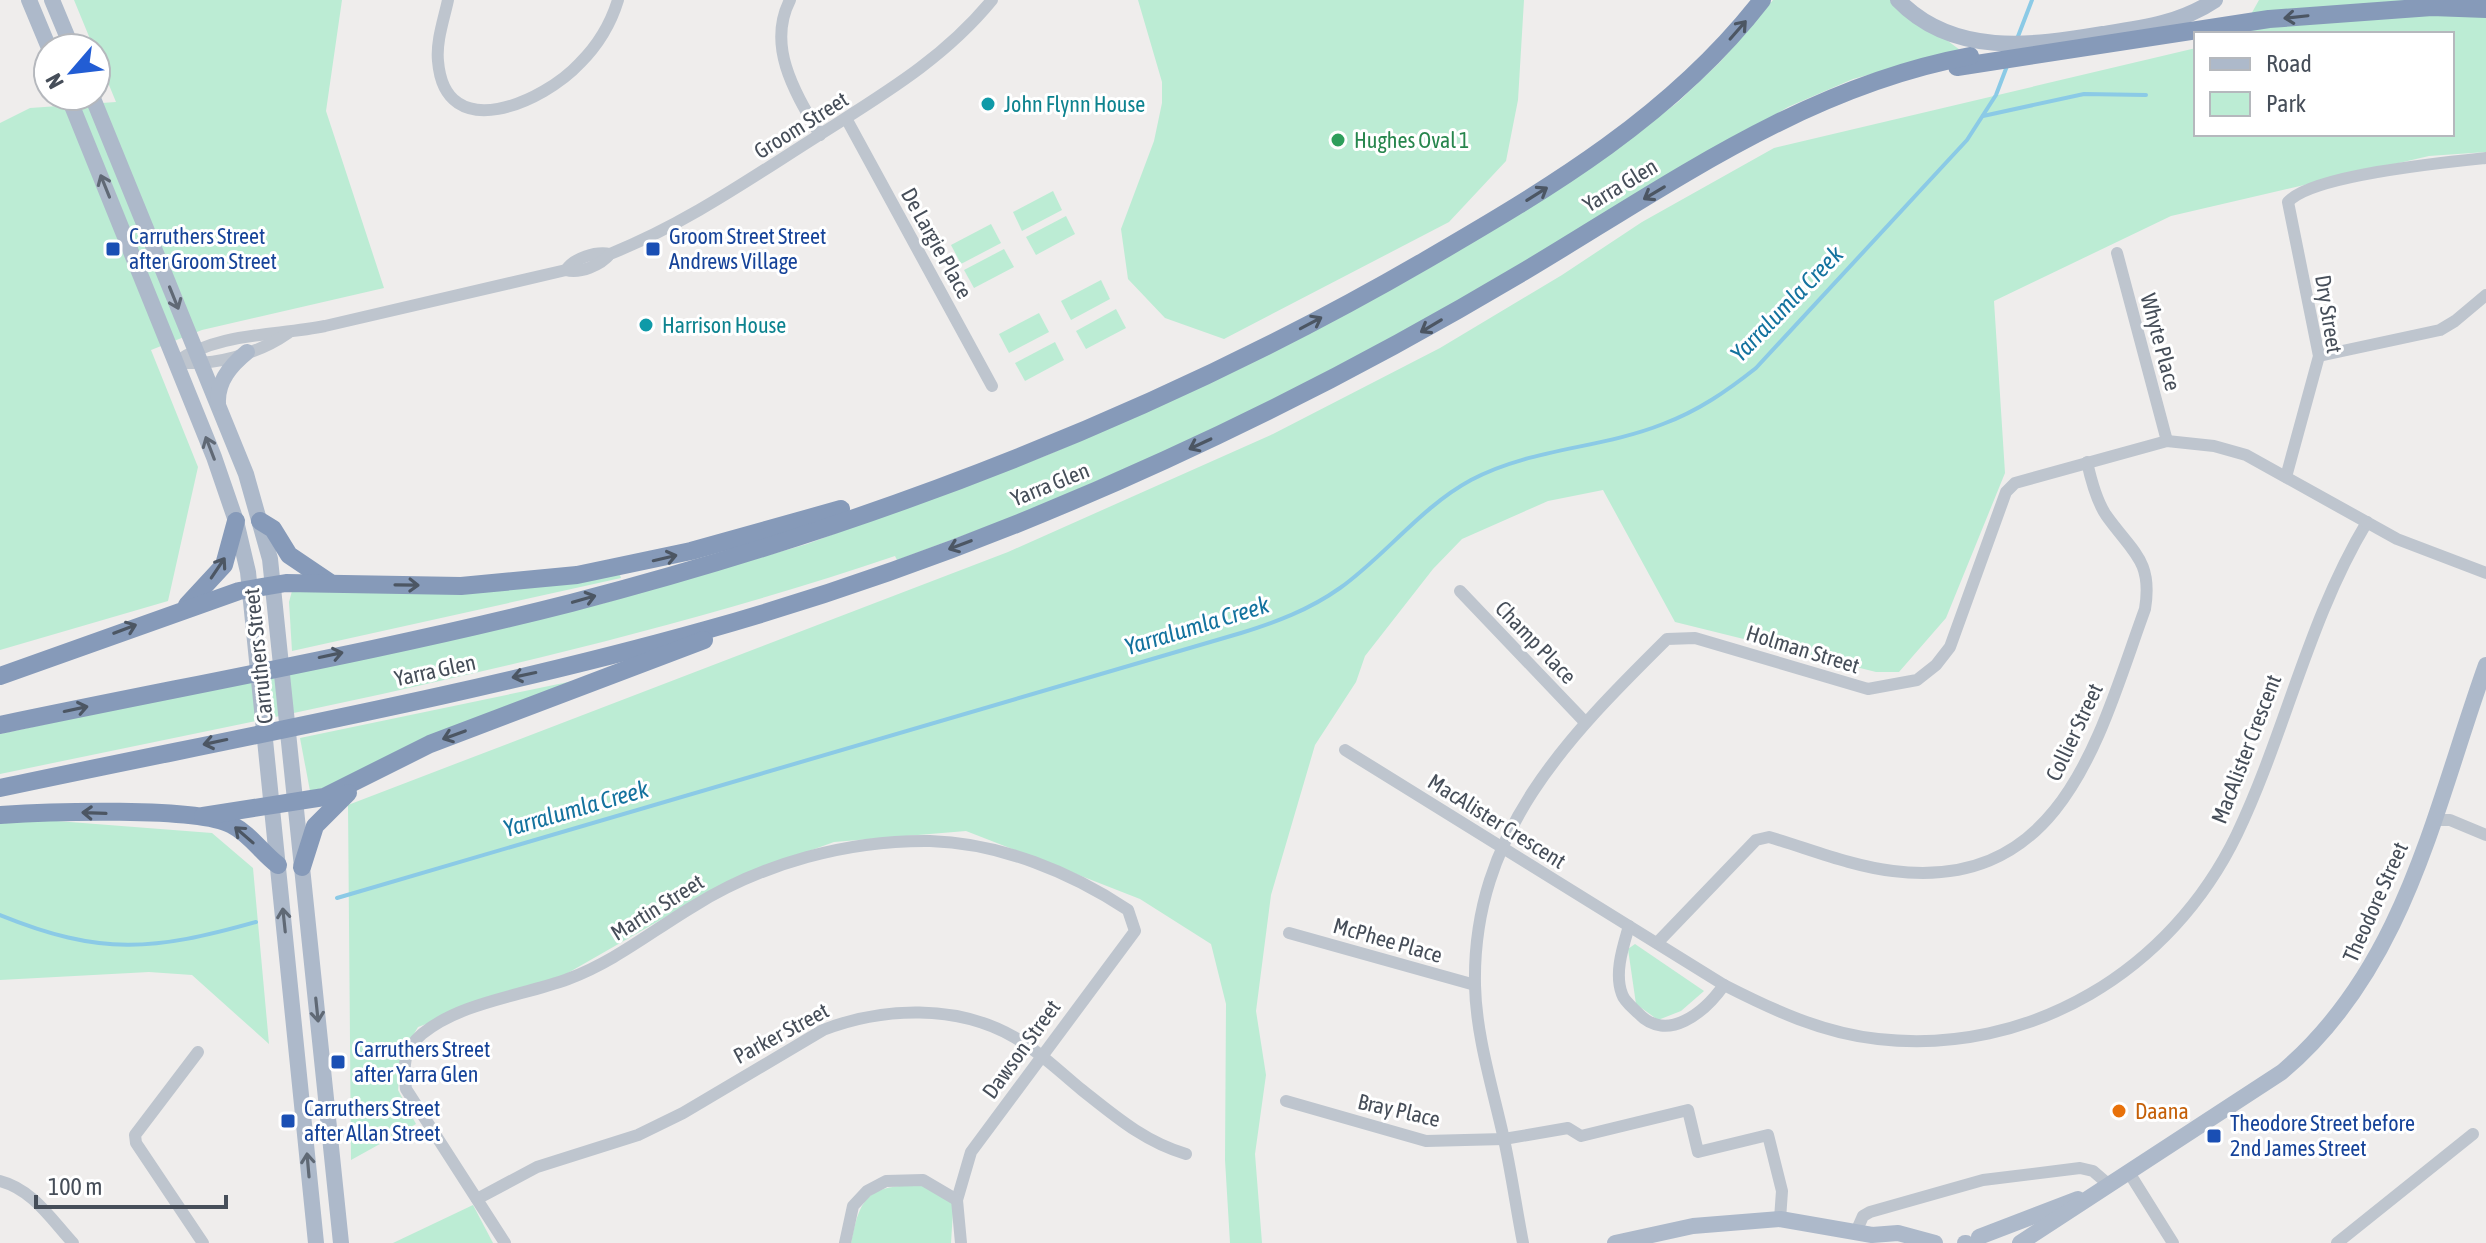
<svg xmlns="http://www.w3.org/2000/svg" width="2486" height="1243" font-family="'Asap Condensed',sans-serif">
  <rect width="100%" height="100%" fill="#efedec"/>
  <!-- green -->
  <g fill="#bcecd4">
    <polygon points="74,0 342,0 326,111 384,288 202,330 151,350 198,467 168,601 0,650 0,123 30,108 116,102"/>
    <polygon points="1138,0 1524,0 1518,100 1506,161 1449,222 1224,339 1165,318 1128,279 1121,229 1154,141 1162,103 1162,82"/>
    <path d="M 1773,0 L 1893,0 L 1960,50 L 1853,79 L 1788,107 L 1458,303 L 1225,425 L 1019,515 L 897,560 L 895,556 C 603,655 301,711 0,774 L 0,734 L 601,604 L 807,544 L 1045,456 L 1121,423 L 1592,167 L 1678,102 L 1720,62 Z"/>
    <polygon points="2259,0 2486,0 2486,152 2429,156 2171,216 1994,301 2005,473 1946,618 1899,672 1876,672 1675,622 1603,490 1548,501 1462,539 1433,569 1365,656 1356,682 1315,745 1271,895 1256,1011 1266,1075 1255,1154 1262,1243 1230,1243 1225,1160 1226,1004 1211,944 1140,899 966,831 834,842 732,879 566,974 418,1027 401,1056 398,1090 416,1124 351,1160 348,805 1008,552 1273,434 1440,348 1562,275 1642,222 1774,148 2196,48 2196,134 2452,134 2452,34 2240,34"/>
    <polygon points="1053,191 1062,210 1022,231 1013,212"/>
    <polygon points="1066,216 1075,234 1036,255 1026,237"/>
    <polygon points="991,224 1001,243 961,264 951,245"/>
    <polygon points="1004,249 1014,267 974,288 964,270"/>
    <polygon points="1101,280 1110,299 1071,320 1061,301"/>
    <polygon points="1116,309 1126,328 1086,349 1076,331"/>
    <polygon points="1039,313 1049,332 1009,353 999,334"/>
    <polygon points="1055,342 1064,360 1025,381 1015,363"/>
    <polygon points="620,575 621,578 292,651 289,602 292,591"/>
    <polygon points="573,681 335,785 310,791 300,738"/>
    <polygon points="31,819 212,833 253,868 269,1044 192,975 149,972 0,980 0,822"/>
    <polygon points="1635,944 1704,991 1681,1011 1658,1020 1636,1004 1628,949"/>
    <path d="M 920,1185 L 954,1195 L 951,1243 L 851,1243 C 860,1194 870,1186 920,1185 Z"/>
    <polygon points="473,1205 493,1243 393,1243"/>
  </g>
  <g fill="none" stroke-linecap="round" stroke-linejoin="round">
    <!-- stream -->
    <g stroke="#8bcae6" stroke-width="4">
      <polyline points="2017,39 2032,0"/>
      <polyline points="1983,116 2084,94 2146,95"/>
      <path d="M 337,898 L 1241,633 C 1276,622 1309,610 1340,588 C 1385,556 1421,507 1471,480 C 1531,448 1600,449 1663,424 C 1698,411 1727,391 1756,368 L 1967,140 L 1996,95 L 2007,66"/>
      <path d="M 0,915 C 101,956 153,951 256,922"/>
    </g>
    <!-- minor -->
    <g stroke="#bec5ce" stroke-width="12">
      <path d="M 448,0 C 444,19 436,41 438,61 C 445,147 544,102 580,63 C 597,46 611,23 618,0"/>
      <path d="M 790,0 C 766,47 796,94 820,135"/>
      <polyline points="847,120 992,386"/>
      <polyline points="2117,253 2167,441"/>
      <path d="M 566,270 C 574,258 596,251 610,254"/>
      <polyline points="2319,356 2440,330 2455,321 2486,295"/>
      <path d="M 176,362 C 218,332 276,336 325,326 L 566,270 C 580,274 601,265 610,254 C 685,224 748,180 816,137 C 880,96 943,60 992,0"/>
      <path d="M 176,362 C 212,367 258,354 288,333"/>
      <path d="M 2286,477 L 2319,356 L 2288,202 C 2312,175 2447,162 2486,158"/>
      <polyline points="1460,591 1584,721"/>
      <path d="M 1345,750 L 1724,985 C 1773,1010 1822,1033 1878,1039 C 2030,1056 2171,971 2237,834 C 2286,731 2308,620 2367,522"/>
      <polyline points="2433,820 2450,820 2486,835"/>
      <path d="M 1629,926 C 1623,947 1614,973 1622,994 C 1624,1001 1633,1008 1638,1013 C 1667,1044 1705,1012 1724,985"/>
      <polyline points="1289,933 1475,985"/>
      <path d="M 1657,943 L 1756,840 L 1769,837 C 1810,849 1851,866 1893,871 C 2064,892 2099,735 2145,609 C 2153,560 2132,552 2106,515 C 2096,500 2091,480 2087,462"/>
      <polyline points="198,1052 135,1135 136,1143 203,1243"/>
      <polyline points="1286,1101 1426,1141 1504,1139 1568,1128 1581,1136 1688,1110 1698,1152 1768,1135 1782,1191 1780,1219"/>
      <polyline points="2128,1171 2173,1243"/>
      <path d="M 0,1181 C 32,1189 51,1219 73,1243"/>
      <path d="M 477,1199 L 537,1167 L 638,1135 L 683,1113 L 823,1030 C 882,1007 957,1004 1014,1037 C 1039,1051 1060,1072 1082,1090 C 1116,1117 1145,1142 1186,1154"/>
      <polyline points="1856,1232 1863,1216 1870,1212 1983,1180 2080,1168 2093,1171 2108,1184"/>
      <path d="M 505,1243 L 406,1089 C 403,1067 403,1050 422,1034 C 461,1002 522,996 568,979 C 614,962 652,931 694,906 C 763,863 848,840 930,841 C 1000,843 1071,872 1128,910 L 1135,931 L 971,1152 L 957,1200 L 961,1243"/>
      <polyline points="845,1243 853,1206 867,1191 886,1181 923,1180 957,1200"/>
      <path d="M 1523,1243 C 1516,1207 1511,1170 1503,1135 C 1492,1086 1476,1035 1475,985 C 1472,833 1568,737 1667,639 L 1695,638 L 1868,689 L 1917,680 L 1936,665 L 1950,647 L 2006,492 L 2015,483 L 2167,441 L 2214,446 L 2246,455 L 2397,539 L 2486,573"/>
      <polyline points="2337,1243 2473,1134"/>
    </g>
    <!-- major -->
    <g stroke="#adb9ca" stroke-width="16">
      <polyline points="29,0 49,48"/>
      <polyline points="52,0 72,48"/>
      <path d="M 1898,0 C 1953,57 2032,46 2103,34 C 2143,28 2181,23 2215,0"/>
      <polyline points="68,96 214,457 236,521 248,572 316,1243"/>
      <polyline points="92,96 246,474 270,559 341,1243"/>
      <path d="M 218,403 C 217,381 231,365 247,352"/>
      <polyline points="1979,1237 2078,1199"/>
      <polyline points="1615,1243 1693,1226 1780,1219 1872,1235 1898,1233 1935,1243"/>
      <polyline points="1965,1243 1966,1243"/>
      <path d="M 2020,1243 L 2282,1072 C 2405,968 2434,810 2486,665"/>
    </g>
    <!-- highway -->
    <g stroke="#869ab9" stroke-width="18">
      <polyline points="1957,67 2269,19 2432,7 2486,9"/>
      <polyline points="260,521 273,529 289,555 329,582"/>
      <polyline points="187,605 224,565 236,521"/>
      <polyline points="0,676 239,591 286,583 461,586 577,575 691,551 841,509"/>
      <path d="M 0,725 C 190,685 383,651 571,603 C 867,526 1161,414 1426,260 C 1550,188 1673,115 1762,0"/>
      <path d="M 0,788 C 235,738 474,695 706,630 C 863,586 1017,528 1165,460 C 1288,404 1407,341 1523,272 C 1666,187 1803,87 1970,56"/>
      <path d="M 0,815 C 44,812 198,806 232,825 C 250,834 262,853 278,865"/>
      <polyline points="203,816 324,797 430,744 704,640"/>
      <polyline points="302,867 315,826 348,793"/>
    </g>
  </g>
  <!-- one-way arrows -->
  <defs><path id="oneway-shaft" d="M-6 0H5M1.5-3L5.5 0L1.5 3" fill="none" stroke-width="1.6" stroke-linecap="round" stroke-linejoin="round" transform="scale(2)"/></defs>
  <g stroke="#4c5663">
    <use href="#oneway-shaft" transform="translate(2296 17) rotate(174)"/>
    <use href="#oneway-shaft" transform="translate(1738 30) rotate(-49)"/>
    <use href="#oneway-shaft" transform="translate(1654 193) rotate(149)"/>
    <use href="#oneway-shaft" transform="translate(1537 194) rotate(-32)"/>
    <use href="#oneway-shaft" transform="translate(1311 323) rotate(-28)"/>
    <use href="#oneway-shaft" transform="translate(1431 326) rotate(149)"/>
    <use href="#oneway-shaft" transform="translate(1200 444) rotate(155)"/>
    <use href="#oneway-shaft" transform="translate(960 545) rotate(159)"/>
    <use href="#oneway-shaft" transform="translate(665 558) rotate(-13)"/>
    <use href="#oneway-shaft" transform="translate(218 568) rotate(-56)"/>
    <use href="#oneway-shaft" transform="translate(407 585) rotate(1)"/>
    <use href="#oneway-shaft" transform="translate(584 599) rotate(-16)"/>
    <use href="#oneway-shaft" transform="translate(125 629) rotate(-21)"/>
    <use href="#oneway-shaft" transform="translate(331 655) rotate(-12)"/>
    <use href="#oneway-shaft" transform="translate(524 675) rotate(168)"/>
    <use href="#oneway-shaft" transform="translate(76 709) rotate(-12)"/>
    <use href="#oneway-shaft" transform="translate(454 735) rotate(160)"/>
    <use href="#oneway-shaft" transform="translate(215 742) rotate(168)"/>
    <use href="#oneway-shaft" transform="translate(94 813) rotate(-178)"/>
    <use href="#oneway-shaft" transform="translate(244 835) rotate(-139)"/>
  </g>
  <g stroke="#606975">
    <use href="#oneway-shaft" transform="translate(105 186) rotate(-112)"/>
    <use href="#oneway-shaft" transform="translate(174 298) rotate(68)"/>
    <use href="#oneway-shaft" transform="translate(210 448) rotate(-111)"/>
    <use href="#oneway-shaft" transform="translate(284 920) rotate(-96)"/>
    <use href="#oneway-shaft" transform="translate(317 1010) rotate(84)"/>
    <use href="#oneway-shaft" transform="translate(308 1165) rotate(-95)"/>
  </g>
  <!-- markers -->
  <g fill="#0f9aa8" stroke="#fff" stroke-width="3">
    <circle cx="988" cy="104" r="8"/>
    <circle cx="646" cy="325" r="8"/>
  </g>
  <circle fill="#2e9e5b" stroke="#fff" stroke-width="3" cx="1338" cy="140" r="8"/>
  <g fill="#1a4fb4" stroke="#fff" stroke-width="3">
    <rect x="105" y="241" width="16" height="16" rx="4"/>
    <rect x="645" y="241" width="16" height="16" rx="4"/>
    <rect x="330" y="1054" width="16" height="16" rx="4"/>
    <rect x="280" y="1113" width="16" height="16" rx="4"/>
    <rect x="2206" y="1128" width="16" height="16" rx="4"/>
  </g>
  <circle fill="#e8710a" stroke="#fff" stroke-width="3" cx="2119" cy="1111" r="8"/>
  <g text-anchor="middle" stroke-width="6" stroke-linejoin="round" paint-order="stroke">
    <!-- culture labels -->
    <g font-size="22" fill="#0d838f" stroke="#fff" text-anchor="start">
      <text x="1004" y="112">John Flynn House</text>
      <text x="662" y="333">Harrison House</text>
    </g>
    <!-- street labels -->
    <g font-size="22" fill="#464e59" stroke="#fff">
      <text transform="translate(801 125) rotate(-32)" y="8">Groom Street</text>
      <text transform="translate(1620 185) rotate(-31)" y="8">Yarra Glen</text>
      <text transform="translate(937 243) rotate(61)" y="8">De Largie Place</text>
      <text transform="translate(2329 314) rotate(81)" y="8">Dry Street</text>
      <text transform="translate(2161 342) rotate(75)" y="8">Whyte Place</text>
      <text transform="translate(1050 484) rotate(-22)" y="8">Yarra Glen</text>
      <text transform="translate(1536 642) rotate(46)" y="8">Champ Place</text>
      <text transform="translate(1803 649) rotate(17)" y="8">Holman Street</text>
      <text transform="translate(258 656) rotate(-96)" y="8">Carruthers Street</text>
      <text transform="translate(435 670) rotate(-12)" y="8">Yarra Glen</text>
      <text transform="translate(2074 732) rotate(-65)" y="8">Collier Street</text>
      <text transform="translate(2246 749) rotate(-69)" y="8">MacAlister Crescent</text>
      <text transform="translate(1497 821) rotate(32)" y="8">MacAlister Crescent</text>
      <text transform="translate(2375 902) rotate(-66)" y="8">Theodore Street</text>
      <text transform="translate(657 907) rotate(-32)" y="8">Martin Street</text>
      <text transform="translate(1388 940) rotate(16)" y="8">McPhee Place</text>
      <text transform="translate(781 1033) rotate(-28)" y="8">Parker Street</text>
      <text transform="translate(1021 1049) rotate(-54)" y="8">Dawson Street</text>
      <text transform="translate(1399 1110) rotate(13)" y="8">Bray Place</text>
    </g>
    <!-- leisure labels -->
    <g font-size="22" fill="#27864d" stroke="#fff" text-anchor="start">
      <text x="1354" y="148">Hughes Oval 1</text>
    </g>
    <!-- transit labels -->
    <g font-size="22" fill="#164399" stroke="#fff" text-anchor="start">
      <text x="129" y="244">Carruthers Street<tspan x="129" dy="25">after Groom Street</tspan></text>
      <text x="669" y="244">Groom Street Street<tspan x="669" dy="25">Andrews Village</tspan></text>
      <text x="354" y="1057">Carruthers Street<tspan x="354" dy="25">after Yarra Glen</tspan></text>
      <text x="304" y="1116">Carruthers Street<tspan x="304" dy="25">after Allan Street</tspan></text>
      <text x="2230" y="1131">Theodore Street before<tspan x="2230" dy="25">2nd James Street</tspan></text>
    </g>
    <!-- food labels -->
    <g font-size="22" fill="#c56008" stroke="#fff" text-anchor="start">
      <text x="2135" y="1119">Daana</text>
    </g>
    <!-- water labels -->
    <g font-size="24" font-style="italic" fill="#13729e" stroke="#fff">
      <text transform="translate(1787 304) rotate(-46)" y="8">Yarralumla Creek</text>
      <text transform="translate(1197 626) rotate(-17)" y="8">Yarralumla Creek</text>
      <text transform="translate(576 809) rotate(-16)" y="8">Yarralumla Creek</text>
    </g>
  </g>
  <!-- legend -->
  <rect x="2194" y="32" width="260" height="104" fill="#ffffff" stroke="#b5b8bd" stroke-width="2"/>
  <rect x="2210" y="58" width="40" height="12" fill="#adb9ca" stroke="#b5b8bd" stroke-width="2"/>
  <text x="2266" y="72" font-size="24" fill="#464e59">Road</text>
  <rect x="2210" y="92" width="40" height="24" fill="#bcecd4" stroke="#b5b8bd" stroke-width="2"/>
  <text x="2266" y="112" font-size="24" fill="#464e59">Park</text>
  <!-- north arrow -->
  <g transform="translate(72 72) rotate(242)"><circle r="38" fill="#ffffff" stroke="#b5b8bd" stroke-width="2"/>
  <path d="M0-6L14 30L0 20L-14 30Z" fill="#225dd4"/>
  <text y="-12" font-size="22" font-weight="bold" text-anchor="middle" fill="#464e59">N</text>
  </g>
  <!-- scale -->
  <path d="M36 1195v12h190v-12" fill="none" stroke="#464e59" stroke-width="4"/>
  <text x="48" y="1195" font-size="24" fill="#464e59" stroke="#ffffff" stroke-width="6" paint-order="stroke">100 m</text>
</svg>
